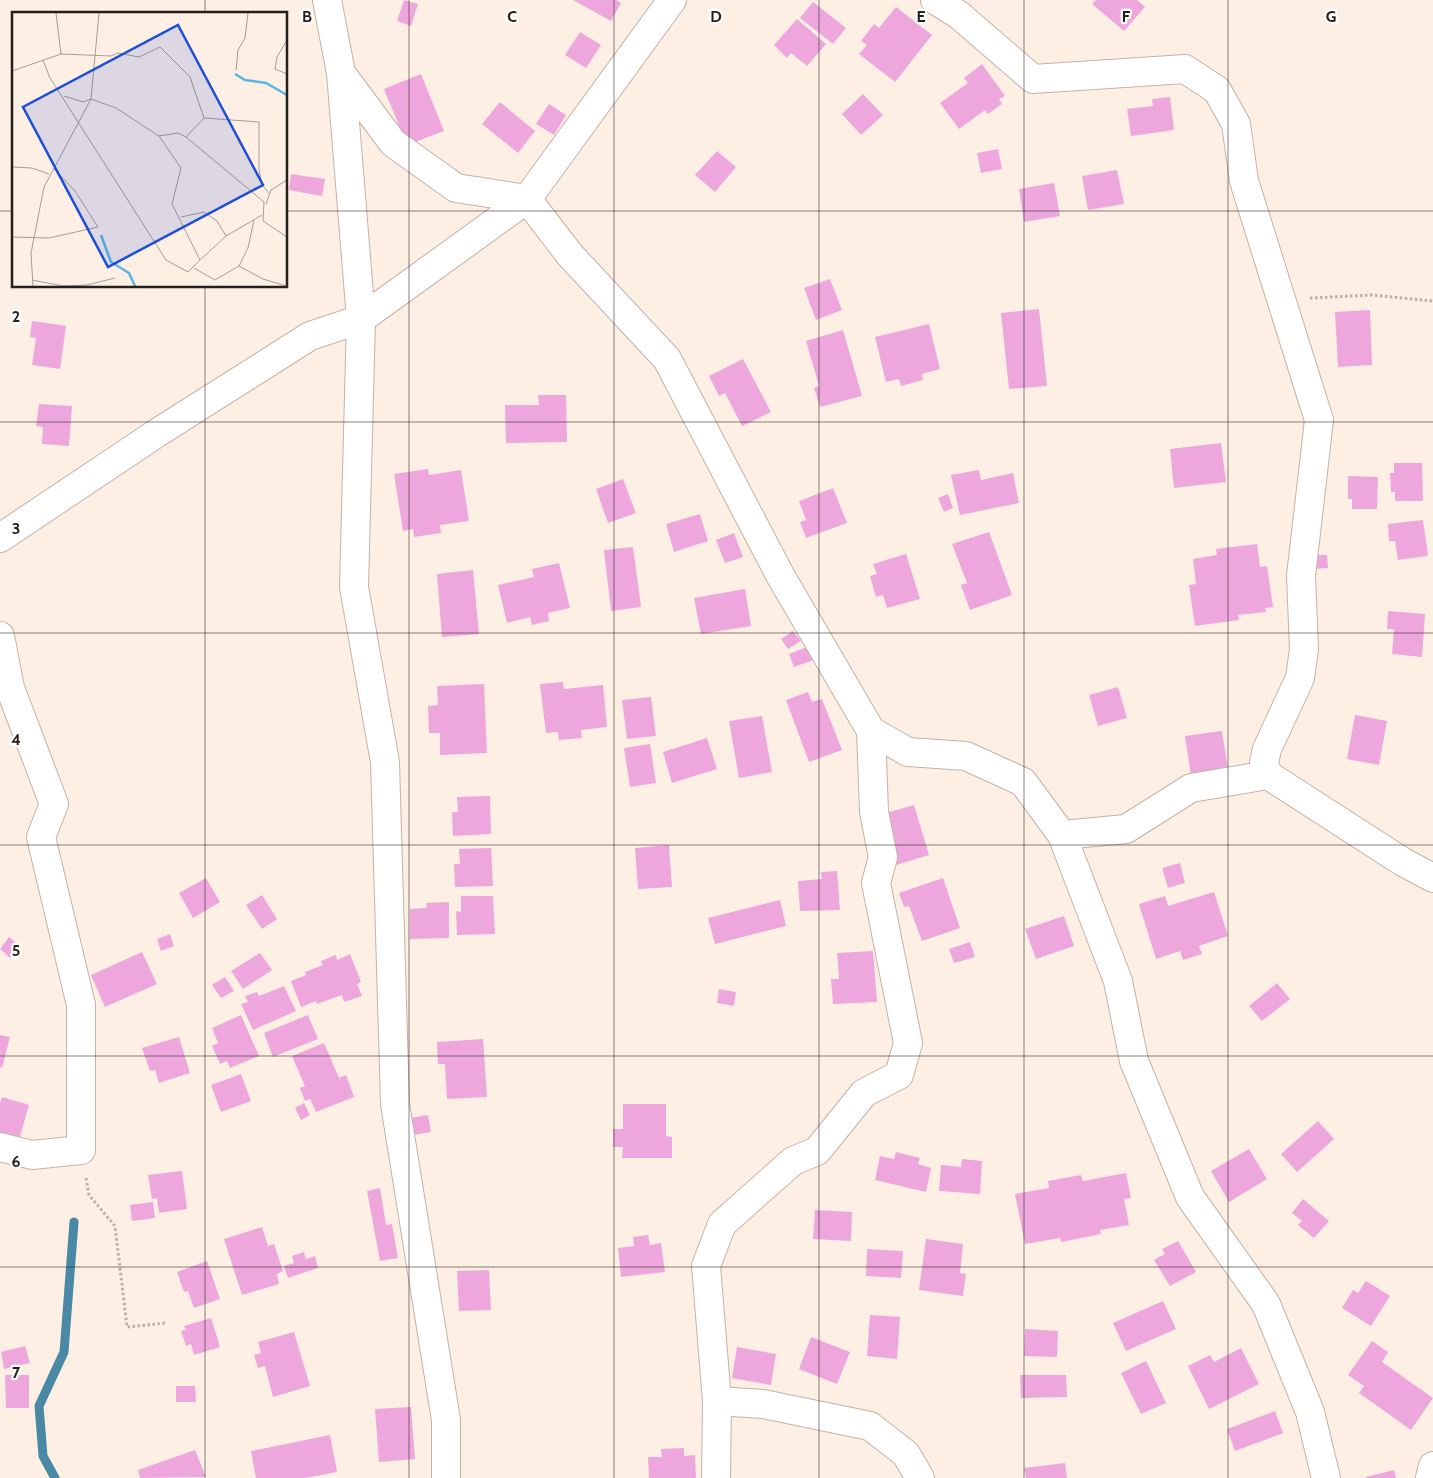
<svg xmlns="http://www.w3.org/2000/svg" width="1433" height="1478" font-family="Cabin,sans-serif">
  <rect width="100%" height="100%" fill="#feefe5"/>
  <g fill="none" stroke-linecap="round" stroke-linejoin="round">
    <!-- stream -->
    <polyline stroke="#4989a5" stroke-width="9" points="55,1478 43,1456 39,1406 64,1352 74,1222"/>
  </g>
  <!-- building -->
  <g fill="#eea7dc">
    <polygon points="404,0 418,4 411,26 397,21"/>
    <polygon points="573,0 616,0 621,3 611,21"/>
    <polygon points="1096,0 1137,0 1145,7 1124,31 1092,4"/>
    <polygon points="813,2 846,28 833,44 800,18"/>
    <polygon points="896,7 932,35 895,82 859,54 867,45 861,41 874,24 879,28"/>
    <polygon points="797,19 826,44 807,66 791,53 787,58 774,45"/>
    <polygon points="580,32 601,45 586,68 565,55"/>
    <polygon points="982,64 1005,96 999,99 1002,104 988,114 985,110 959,129 940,103 968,83 964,78"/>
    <polygon points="421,74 444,131 407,145 384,89"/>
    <polygon points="863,94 883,115 861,135 842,114"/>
    <polygon points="1170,97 1174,130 1131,136 1127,109 1153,106 1152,99"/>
    <polygon points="500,102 535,131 518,153 482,124"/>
    <polygon points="549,104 566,115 554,135 536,124"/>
    <polygon points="998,149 1002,169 981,173 977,153"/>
    <polygon points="717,151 736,167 715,192 695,175"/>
    <polygon points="1117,170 1124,204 1088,210 1082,176"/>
    <polygon points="291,174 325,179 322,196 289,190"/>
    <polygon points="1054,183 1060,216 1024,222 1019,189"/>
    <polygon points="830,279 842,310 816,320 804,288"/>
    <polygon points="1039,309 1047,386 1009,389 1001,313"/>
    <polygon points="1370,310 1372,365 1338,367 1335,312"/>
    <polygon points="32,321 66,326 60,369 32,365 36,338 30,337"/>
    <polygon points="929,324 940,369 922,374 923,380 901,386 899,379 886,382 875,337"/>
    <polygon points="843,330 862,396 820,407 814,388 819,386 806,341"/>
    <polygon points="743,359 771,412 742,426 725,393 719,396 709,376"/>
    <polygon points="538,395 566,395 567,442 506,443 505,405 539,405"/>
    <polygon points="39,404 72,406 69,446 42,444 43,427 36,426"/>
    <polygon points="1221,443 1226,482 1174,488 1170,449"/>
    <polygon points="1394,463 1422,463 1423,501 1395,501 1395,492 1391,492 1390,473 1394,473"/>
    <polygon points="428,469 429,475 461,470 469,521 440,525 441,533 414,537 413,529 403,531 394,474"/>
    <polygon points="979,470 981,480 1013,473 1019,503 960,515 951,475"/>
    <polygon points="1348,476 1378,477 1377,509 1352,509 1352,499 1348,499"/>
    <polygon points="623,479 636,513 608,523 596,489"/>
    <polygon points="833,488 847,523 806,538 800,522 806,520 799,501"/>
    <polygon points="948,494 953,508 944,512 938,498"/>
    <polygon points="700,514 708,541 674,552 666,524"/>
    <polygon points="1423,520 1428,556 1398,560 1395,541 1389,541 1388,524"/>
    <polygon points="989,532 1012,595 970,610 961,585 967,583 952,544"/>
    <polygon points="734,533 743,557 725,563 716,540"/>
    <polygon points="1257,544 1260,567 1267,566 1273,607 1265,608 1266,612 1238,615 1239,620 1195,626 1189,585 1196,584 1193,559 1217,555 1216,549"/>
    <polygon points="633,547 641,607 611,611 604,550"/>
    <polygon points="906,554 920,599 887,608 883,595 876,597 870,576 877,574 873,564"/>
    <polygon points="1312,555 1327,555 1328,568 1312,569"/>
    <polygon points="559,563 570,608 548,613 549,621 532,625 530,617 507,623 498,585 534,577 532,569"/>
    <polygon points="473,570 479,634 442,637 437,574"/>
    <polygon points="745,589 751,626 701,634 694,598"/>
    <polygon points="1388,611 1425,614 1422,657 1392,654 1394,629 1387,629"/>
    <polygon points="793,631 801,641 788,649 781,639"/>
    <polygon points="809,646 814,660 794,667 789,654"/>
    <polygon points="563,682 564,689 603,685 607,727 581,730 582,738 559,740 558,732 546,733 540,684"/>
    <polygon points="484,684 487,753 440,755 440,733 429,733 428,706 438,705 437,686"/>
    <polygon points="1118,687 1127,718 1098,726 1089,695"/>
    <polygon points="808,692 812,702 822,699 842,750 809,762 786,700"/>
    <polygon points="651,697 656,736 627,739 622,700"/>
    <polygon points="1355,715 1387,721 1379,765 1347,759"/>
    <polygon points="762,716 772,772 739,778 729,721"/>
    <polygon points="1222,731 1229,777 1192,782 1185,736"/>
    <polygon points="707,738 717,769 672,783 663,752"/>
    <polygon points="650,744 656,783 630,787 624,748"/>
    <polygon points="490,796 491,834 453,836 452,812 458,812 457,797"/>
    <polygon points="914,805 929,855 893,866 883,814"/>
    <polygon points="669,845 672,887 638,889 635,848"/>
    <polygon points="491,848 493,886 455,887 454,864 460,864 459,849"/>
    <polygon points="1180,863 1185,883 1168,888 1162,868"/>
    <polygon points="837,871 840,910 800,911 798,881 822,879 821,872"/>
    <polygon points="206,878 220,902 193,918 179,893"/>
    <polygon points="943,878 960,928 922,941 909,906 904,907 899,893"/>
    <polygon points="1214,892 1228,936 1199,946 1202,954 1183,960 1180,951 1156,959 1139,904 1165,896 1168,906"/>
    <polygon points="262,895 277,919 262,929 246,905"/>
    <polygon points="461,896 493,896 495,934 457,935 456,911 461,912"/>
    <polygon points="780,900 786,926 715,944 708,918"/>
    <polygon points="449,902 449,938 410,939 410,909 427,908 426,903"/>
    <polygon points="1064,916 1074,946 1036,959 1025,929"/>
    <polygon points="170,934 174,946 161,951 157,939"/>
    <polygon points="9,937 20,946 10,958 0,949"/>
    <polygon points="970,942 975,957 954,963 949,949"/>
    <polygon points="873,951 877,1002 833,1004 831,979 839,979 837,953"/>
    <polygon points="142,952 157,984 105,1007 91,975"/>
    <polygon points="260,953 272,970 243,989 231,971"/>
    <polygon points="350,954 361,982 357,984 362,996 344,1002 342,995 317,1004 316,1001 301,1007 291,981 306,975 305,972 323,965 321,961 336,955 337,960"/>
    <polygon points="225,977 234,991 221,998 212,985"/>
    <polygon points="1277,983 1290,999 1262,1021 1249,1006"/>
    <polygon points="284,986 296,1011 253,1030 241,1004 248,1002 245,996 257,992 259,996"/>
    <polygon points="719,989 736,992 734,1006 717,1003"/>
    <polygon points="241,1015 259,1056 230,1068 227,1061 220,1064 212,1046 218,1043 212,1028"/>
    <polygon points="308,1015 318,1039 273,1057 264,1033"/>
    <polygon points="0,1035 10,1037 2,1068 0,1067"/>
    <polygon points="179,1037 190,1073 159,1083 155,1070 150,1071 142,1048"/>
    <polygon points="483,1039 487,1097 447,1099 445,1064 438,1064 437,1042"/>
    <polygon points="324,1043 339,1078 346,1075 354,1097 316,1112 310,1099 305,1101 300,1088 305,1086 292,1056"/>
    <polygon points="241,1074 251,1101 221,1112 211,1085"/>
    <polygon points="2,1097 29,1105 17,1147 0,1142 0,1103"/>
    <polygon points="304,1103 310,1115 301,1120 295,1108"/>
    <polygon points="623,1104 666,1104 666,1136 672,1137 672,1158 622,1158 623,1147 613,1147 613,1129 623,1129"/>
    <polygon points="428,1115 431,1132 413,1135 410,1118"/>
    <polygon points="1318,1121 1334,1139 1297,1172 1281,1154"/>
    <polygon points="1249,1149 1267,1179 1229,1202 1211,1171"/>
    <polygon points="896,1152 920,1158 918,1164 931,1168 926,1192 875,1180 880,1156 894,1159"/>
    <polygon points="962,1159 982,1161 980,1194 939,1191 941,1165 961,1167"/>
    <polygon points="182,1171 187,1209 159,1213 157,1198 152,1199 148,1175"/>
    <polygon points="1126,1173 1131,1198 1124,1199 1129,1225 1100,1230 1101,1234 1061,1242 1060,1238 1025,1244 1015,1194 1049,1188 1048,1181 1081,1175 1083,1181"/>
    <polygon points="380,1188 386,1225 392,1224 398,1258 380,1261 367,1191"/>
    <polygon points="1303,1199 1329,1221 1314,1238 1298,1225 1302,1221 1292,1213"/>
    <polygon points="153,1202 155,1218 132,1221 130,1205"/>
    <polygon points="815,1210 852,1212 851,1241 813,1239"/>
    <polygon points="262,1227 268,1246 274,1244 283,1271 277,1274 279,1284 242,1295 224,1239"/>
    <polygon points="648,1235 650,1245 661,1243 665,1272 621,1277 618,1248 634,1246 633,1237"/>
    <polygon points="926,1239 963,1244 960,1273 966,1274 963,1296 919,1290"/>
    <polygon points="1178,1241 1196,1272 1170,1286 1154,1260 1165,1254 1162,1249"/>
    <polygon points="867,1249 903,1251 901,1278 866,1276"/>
    <polygon points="304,1252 306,1259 315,1256 318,1268 288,1278 284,1266 294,1263 292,1256"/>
    <polygon points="207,1261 220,1299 194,1308 188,1291 184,1292 177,1272"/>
    <polygon points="489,1270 491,1310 459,1311 457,1271"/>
    <polygon points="1366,1281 1390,1296 1371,1326 1342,1308 1353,1290 1358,1293"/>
    <polygon points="1163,1301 1176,1329 1126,1351 1113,1323"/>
    <polygon points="870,1315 900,1317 897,1359 867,1356"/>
    <polygon points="211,1318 220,1347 194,1355 191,1344 186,1346 181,1331 186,1330 184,1326"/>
    <polygon points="1025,1329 1058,1331 1057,1357 1024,1356"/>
    <polygon points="294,1332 310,1386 273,1397 265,1366 258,1368 254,1355 261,1353 258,1342"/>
    <polygon points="811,1337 850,1352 837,1384 799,1369"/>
    <polygon points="1372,1341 1388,1352 1382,1362 1433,1398 1411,1430 1359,1393 1364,1386 1348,1375"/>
    <polygon points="25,1346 30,1363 4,1369 1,1352"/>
    <polygon points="737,1347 776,1354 771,1385 732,1378"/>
    <polygon points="1241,1348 1259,1384 1209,1409 1188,1366 1210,1355 1214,1362"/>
    <polygon points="1146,1361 1166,1403 1141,1414 1121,1373"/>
    <polygon points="5,1375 29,1375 29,1408 6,1408"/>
    <polygon points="1020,1375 1066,1375 1067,1397 1021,1398"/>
    <polygon points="176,1386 195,1386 196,1402 176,1402"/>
    <polygon points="411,1407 415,1459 379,1462 375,1409"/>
    <polygon points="1275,1411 1283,1433 1235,1451 1227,1429"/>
    <polygon points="330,1435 337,1472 306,1478 256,1478 251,1451"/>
    <polygon points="684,1448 684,1456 695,1455 696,1478 649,1478 648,1457 662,1457 661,1449"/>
    <polygon points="195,1450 206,1477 140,1478 138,1470"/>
    <polygon points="1065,1463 1067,1478 1026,1478 1024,1468"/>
    <polygon points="1394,1470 1396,1478 1366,1478 1366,1477"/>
  </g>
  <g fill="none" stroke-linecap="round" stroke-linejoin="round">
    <!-- minor casing -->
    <g stroke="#c3b2a6" stroke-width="30">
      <g id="minor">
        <polyline points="327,0 341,73 361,319 354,587 385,762 395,1104 446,1420 446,1478"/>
        <polyline points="935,0 959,15 1033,79 1185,69 1217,90 1236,124 1244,181 1319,420 1301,576 1304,649 1300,678 1267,749 1264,763 1268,775 1403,862 1433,878"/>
        <polyline points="341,73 393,143 456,188 527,199 570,255 667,359 780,575 871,731 908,752 966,756 1023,782 1062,835 1118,981 1134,1061 1190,1197 1266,1304 1310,1412 1326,1478"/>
        <polyline points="0,538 157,433 310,336 361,319 527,199 672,0"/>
        <polyline points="0,636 10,688 54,804 41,837 81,1005 81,1150 32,1155 0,1147"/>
        <polyline points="1062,835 1126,829 1191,788 1268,775"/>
        <polyline points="717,1401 763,1404 870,1426 906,1454 920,1478"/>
        <polyline points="716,1478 717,1401 706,1266 722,1224 793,1161 817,1151 864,1093 899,1075 908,1043 876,883 883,857 874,812 871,731"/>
        <polyline points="1430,1478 1433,1466"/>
      </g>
    </g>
    <!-- path -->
    <g stroke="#baaea5" stroke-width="3" stroke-dasharray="2.5 2.5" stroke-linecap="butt">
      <polyline points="1310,298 1372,295 1433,301"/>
      <polyline points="86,1178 89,1195 115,1226 127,1327 166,1323"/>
    </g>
    <!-- minor -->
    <use href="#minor" stroke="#fff" stroke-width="28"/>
  </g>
  <!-- grid -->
  <path fill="none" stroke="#251f1a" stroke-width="1" stroke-opacity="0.55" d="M 205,0 L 205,14M 409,0 L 409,1478M 614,0 L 614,1478M 819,0 L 819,1478M 1024,0 L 1024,1478M 1228,0 L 1228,1478M 0,211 L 14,211M 286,211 L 1433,211M 205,286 L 205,1478M 0,422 L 1433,422M 0,633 L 1433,633M 0,845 L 1433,845M 0,1056 L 1433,1056M 0,1267 L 1433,1267"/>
  <!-- overview -->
  <g transform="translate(12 12)">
    <rect width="275" height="275" fill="#feefe5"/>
    <path fill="none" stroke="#58b7e0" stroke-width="2.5" d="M 223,62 L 233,68 L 254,71 L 275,83M 89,223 L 99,250 L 117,261 L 123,274"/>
    <path fill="none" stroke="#a79c94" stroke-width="1" d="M 44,1 L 49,42M 275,28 L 265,45 L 263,57 L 275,62M 31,48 L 38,66 L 154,248 L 176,260 L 188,248M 224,58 L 226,38 L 233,26 L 236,1M 0,59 L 49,42 L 99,44 L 106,41 L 127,45 L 148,35 L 178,65 L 192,106 L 247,110 L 247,157 L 250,173 L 257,181M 52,84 L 71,90 L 79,87 L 104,96 L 147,124 L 166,121 L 174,125 L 252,190 L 251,209 L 275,225M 147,124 L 169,156 L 160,192 L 188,248 L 214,224 L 250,203M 174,125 L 192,106M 0,155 L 20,156 L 37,162M 254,192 L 259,178 L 275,168M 169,205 L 192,200 L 205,209 L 214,224M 242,208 L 236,236 L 227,254 L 251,267 L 274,274M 0,225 L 37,226 L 86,215 L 63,179 L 41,156M 182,256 L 203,268 L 227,254M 20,268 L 51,274 L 75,273 L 103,266M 21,274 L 19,241 L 32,175 L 79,87 L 87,1"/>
    <path fill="#1d4ed8" fill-opacity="0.15" stroke="#1d4ed8" stroke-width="2.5" d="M 166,13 L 251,173 L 96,255 L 11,95 Z"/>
    <rect width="275" height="275" fill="none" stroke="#251f1a" stroke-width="2.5"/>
  </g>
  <g font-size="16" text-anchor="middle" font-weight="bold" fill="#251f1a" stroke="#fff" stroke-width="4.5" stroke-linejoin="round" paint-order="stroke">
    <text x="307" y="22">B</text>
    <text x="512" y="22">C</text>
    <text x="716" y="22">D</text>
    <text x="921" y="22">E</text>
    <text x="1126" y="22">F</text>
    <text x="1331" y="22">G</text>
    <text x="16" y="322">2</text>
    <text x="16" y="534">3</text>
    <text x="16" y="745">4</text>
    <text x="16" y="956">5</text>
    <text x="16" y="1167">6</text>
    <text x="16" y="1378">7</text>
  </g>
</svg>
